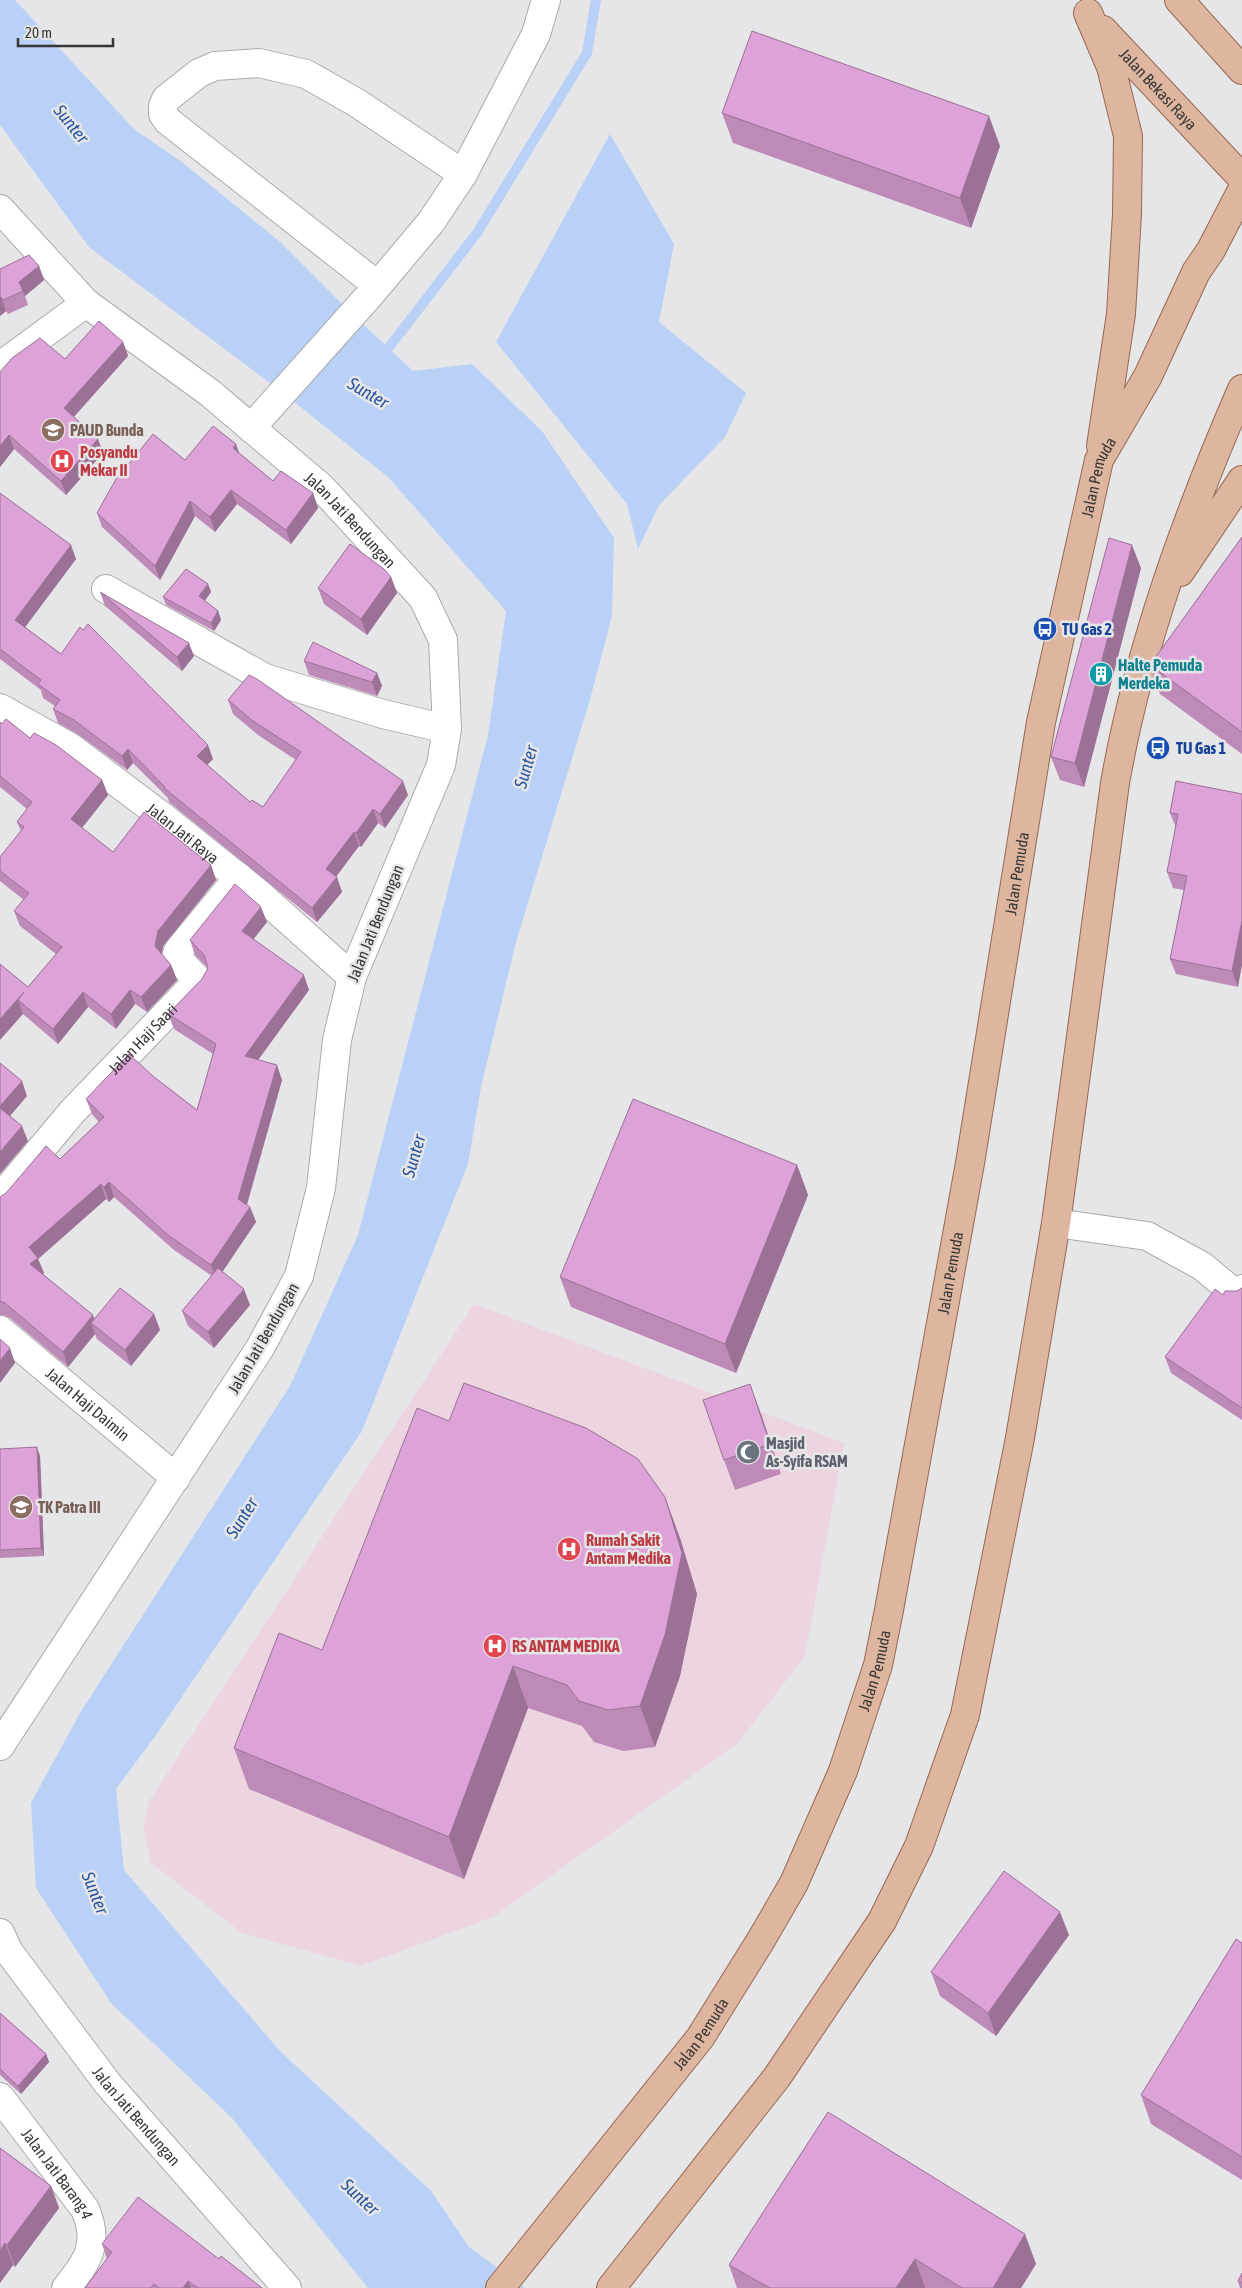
<svg xmlns="http://www.w3.org/2000/svg" width="1242" height="2288" font-family="'Asap Condensed',sans-serif">
  <rect width="100%" height="100%" fill="#e6e6e8"/>
  <!-- medical -->
  <polygon fill="#ecd5e1" points="474,1304 844,1443 805,1656 737,1744 493,1917 361,1966 242,1933 151,1863 143,1826 149,1801"/>
  <!-- water -->
  <g fill="#b9d1f7">
    <polygon points="0,0 15,0 134,129 183,163 279,241 353,315 413,371 472,364 542,431 614,538 612,616 589,703 516,942 481,1087 468,1164 362,1431 156,1735 116,1789 124,1870 280,2051 431,2191 469,2247 525,2288 368,2288 232,2118 111,2003 36,1888 31,1803 80,1713 290,1386 358,1235 488,735 506,611 388,477 278,389 89,247 0,125"/>
    <polygon points="610,134 674,244 659,322 746,393 725,437 659,505 638,549 627,504 496,342"/>
  </g>
  <g fill="none" stroke-linecap="round" stroke-linejoin="round">
    <!-- stream -->
    <polyline stroke="#b9d1f7" stroke-width="10" points="380,359 477,233 587,53 596,0"/>
    <!-- minor casing -->
    <g stroke="#aaaaac" stroke-width="30">
      <g id="minor">
        <path id="s1" d="M 0,209 L 86,303 L 210,393 L 322,488 L 423,598 L 443,640 L 447,729 L 441,765 L 352,977 L 337,1040 L 321,1188 L 299,1276 L 260,1348 L 0,1746"/>
        <polyline points="377,285 168,121 163,114 163,106 166,99 199,73 215,66 259,63 306,74 357,103 463,174"/>
        <polyline points="0,366 86,303"/>
        <polyline points="251,428 368,297 431,222 463,174 485,132 536,34 546,0"/>
        <polyline points="106,589 265,678 383,714 447,729"/>
        <path id="s2" d="M 0,708 L 70,747 L 163,817 L 258,893 L 352,977"/>
        <path id="s3" d="M 0,1198 L 72,1112 L 196,983 L 198,980 L 176,957 L 178,951 L 239,877"/>
        <polyline points="1056,1223 1147,1236 1202,1266 1232,1291 1236,1292 1242,1289"/>
        <path id="s4" d="M 0,1330 L 176,1478"/>
        <path id="s5" d="M 0,1933 L 9,1952 L 108,2084 L 287,2288"/>
        <path id="s6" d="M 0,2097 L 85,2209 C 100,2244 88,2261 66,2288"/>
      </g>
    </g>
    <!-- major casing -->
    <g stroke="#956950" stroke-width="30">
      <g id="major">
        <polyline points="1179,0 1242,70"/>
        <polyline points="1088,13 1111,67 1128,136 1127,214 1121,314 1101,446"/>
        <path id="s7" d="M 1103,30 L 1242,178"/>
        <polyline points="1180,572 1242,480"/>
        <path id="s8" d="M 500,2288 L 700,2038 L 761,1940 L 794,1883 L 843,1771 L 878,1665 L 889,1610 L 970,1163 L 1041,722 L 1099,460 L 1148,376 L 1196,272 L 1211,250 L 1242,190"/>
        <path d="M 611,2288 L 777,2077 L 882,1921 L 919,1846 L 965,1715 L 1020,1438 L 1056,1223 L 1115,783 C 1139,647 1187,516 1242,389"/>
      </g>
    </g>
    <!-- minor -->
    <use href="#minor" stroke="#fff" stroke-width="28"/>
    <!-- major -->
    <use href="#major" stroke="#deb59e" stroke-width="28"/>
  </g>
  <!-- wall -->
  <g fill="#be8bb9">
    <polygon points="722,113 1000,146 971,228 733,143"/>
    <polygon points="39,266 44,280 25,296 28,305 8,314 6,311 0,316 0,269"/>
    <polygon points="123,342 128,356 74,417 98,439 103,453 66,495 14,449 0,467 0,372 65,359"/>
    <polygon points="240,454 273,481 313,493 318,508 291,544 237,504 215,532 195,516 160,580 102,527 97,513 128,465"/>
    <polygon points="0,493 76,559 25,627 61,654 213,759 207,765 250,802 263,807 296,760 258,735 233,714 228,700 408,795 385,828 378,823 361,847 359,846 336,877 342,892 317,922 169,802 168,798 133,763 127,770 79,735 58,723 53,709 55,706 43,698 41,690 0,659"/>
    <polygon points="1242,537 1242,754 1160,694 1150,665"/>
    <polygon points="1141,568 1084,787 1060,780 1051,757"/>
    <polygon points="391,577 397,593 367,635 324,604 318,588"/>
    <polygon points="208,584 211,592 205,601 218,611 221,620 214,631 166,605 163,597"/>
    <polygon points="100,592 194,656 182,671 105,606"/>
    <polygon points="304,661 377,673 382,686 377,696 309,675"/>
    <polygon points="0,722 30,738 102,780 108,795 82,828 113,852 211,865 216,880 163,946 162,954 171,965 177,980 147,1012 135,1004 116,1029 88,1007 58,1044 23,1014 0,964 28,987 56,954 20,926 14,911 24,900 0,881 0,857 21,831 17,822 27,809 0,787"/>
    <polygon points="1176,781 1238,987 1176,974 1170,959 1184,890 1173,888 1167,872 1176,828 1170,813"/>
    <polygon points="267,922 253,939 309,990 258,1060 282,1080 247,1205 250,1207 256,1222 222,1271 250,1305 214,1348 188,1326 182,1311 212,1276 174,1250 114,1197 109,1202 106,1199 38,1259 44,1273 43,1274 95,1319 154,1314 160,1330 131,1366 97,1339 95,1334 68,1367 10,1318 3,1315 0,1315 0,1197 60,1159 99,1122 92,1114 86,1099 154,1077 197,1110 213,1054 174,1029 168,1014 202,979 208,968 195,955 190,940"/>
    <polygon points="797,1165 808,1195 736,1373 571,1307 560,1277"/>
    <polygon points="1242,1288 1242,1420 1171,1373 1165,1357 1223,1295 1237,1291"/>
    <polygon points="761,1414 781,1474 735,1490 724,1460"/>
    <polygon points="0,1449 40,1456 44,1556 0,1558"/>
    <polygon points="680,1538 697,1594 680,1676 655,1747 623,1751 594,1742 582,1726 528,1708 464,1879 249,1789 234,1748 322,1650"/>
    <polygon points="1069,1935 996,2036 940,1996 931,1972"/>
    <polygon points="1242,1943 1242,2180 1151,2124 1141,2095"/>
    <polygon points="0,2013 46,2054 49,2062 21,2094 0,2075"/>
    <polygon points="828,2112 1036,2264 1021,2288 737,2288 729,2265"/>
    <polygon points="0,2148 51,2186 59,2208 15,2267 13,2265 0,2283"/>
    <polygon points="102,2244 219,2259 262,2288 85,2288 107,2259"/>
    <polygon points="1242,2273 1242,2288 1240,2288 1238,2281"/>
  </g>
  <!-- shaded-wall -->
  <g fill="#9b7196">
    <polygon points="989,116 1000,146 971,228 960,198"/>
    <polygon points="39,266 44,280 25,296 19,282"/>
    <polygon points="1,297 6,311 0,316 0,298"/>
    <polygon points="123,342 128,356 69,422 64,408"/>
    <polygon points="9,435 14,449 0,467 0,446"/>
    <polygon points="98,439 103,453 66,495 61,481"/>
    <polygon points="236,444 241,458 233,448"/>
    <polygon points="231,490 237,504 215,532 210,517"/>
    <polygon points="313,493 318,508 291,544 286,530"/>
    <polygon points="190,501 195,516 160,580 155,566"/>
    <polygon points="71,545 76,559 20,634 15,620"/>
    <polygon points="1132,545 1141,568 1084,787 1075,763"/>
    <polygon points="391,577 397,593 367,635 361,619"/>
    <polygon points="208,584 211,592 202,604 199,596"/>
    <polygon points="218,611 221,620 214,631 211,623"/>
    <polygon points="189,643 194,656 182,671 177,657"/>
    <polygon points="377,673 382,686 377,696 372,682"/>
    <polygon points="208,745 213,759 202,770 197,756"/>
    <polygon points="128,749 133,763 127,770 122,756"/>
    <polygon points="102,780 108,795 77,834 71,819"/>
    <polygon points="403,781 408,795 385,828 380,814"/>
    <polygon points="373,809 378,823 361,847 356,833"/>
    <polygon points="354,832 359,846 331,883 326,869"/>
    <polygon points="211,865 216,880 163,946 161,961 155,946 158,931"/>
    <polygon points="337,877 342,892 317,922 312,908"/>
    <polygon points="261,907 267,922 248,946 242,931"/>
    <polygon points="1242,920 1242,965 1238,987 1232,971"/>
    <polygon points="171,965 177,980 147,1012 141,997"/>
    <polygon points="304,975 309,990 250,1071 245,1056"/>
    <polygon points="130,990 135,1004 116,1029 111,1014"/>
    <polygon points="24,992 18,1000 23,1014 0,1040 0,1019"/>
    <polygon points="83,992 88,1007 58,1044 53,1029"/>
    <polygon points="277,1065 282,1080 244,1214 238,1199"/>
    <polygon points="22,1081 27,1096 5,1122 0,1109 0,1106"/>
    <polygon points="22,1126 28,1141 0,1174 0,1152"/>
    <polygon points="797,1165 808,1195 736,1373 725,1344"/>
    <polygon points="109,1182 114,1197 109,1202 104,1187"/>
    <polygon points="101,1184 106,1199 38,1259 44,1273 36,1279 30,1264 29,1247"/>
    <polygon points="250,1207 256,1222 217,1280 211,1265"/>
    <polygon points="244,1289 250,1305 214,1348 208,1332"/>
    <polygon points="154,1314 160,1330 131,1366 125,1350"/>
    <polygon points="93,1315 98,1329 91,1323 95,1334 68,1367 63,1352"/>
    <polygon points="10,1348 15,1363 0,1383 0,1361"/>
    <polygon points="750,1384 761,1414 781,1474 770,1444"/>
    <polygon points="37,1447 40,1456 44,1556 41,1548"/>
    <polygon points="665,1497 680,1538 697,1594 680,1676 655,1747 640,1706"/>
    <polygon points="513,1666 528,1708 464,1879 449,1837"/>
    <polygon points="1060,1912 1069,1935 996,2036 988,2013"/>
    <polygon points="46,2054 49,2062 21,2094 18,2086"/>
    <polygon points="51,2186 59,2208 15,2267 7,2245"/>
    <polygon points="1025,2234 1036,2264 1021,2288 993,2288"/>
    <polygon points="5,2243 13,2265 0,2283 0,2251"/>
    <polygon points="915,2259 925,2288 896,2288"/>
    <polygon points="188,2281 191,2288 183,2288"/>
  </g>
  <!-- building -->
  <g fill="#dda2d7" stroke="#9b7196">
    <polygon points="752,31 989,116 960,198 722,113"/>
    <polygon points="29,255 39,266 19,282 23,291 3,300 1,297 0,298 0,269"/>
    <polygon points="99,321 123,342 64,408 98,439 61,481 9,435 0,446 0,372 12,358 40,338 65,359"/>
    <polygon points="213,426 236,444 233,448 273,481 281,471 313,493 286,530 231,490 210,517 190,501 155,566 97,513 125,463 128,465 153,434 185,460"/>
    <polygon points="0,493 71,545 15,620 61,654 80,627 83,630 88,624 208,745 197,756 250,802 252,800 263,807 301,752 253,721 228,700 249,675 257,679 403,781 380,814 373,809 356,833 354,832 326,869 337,877 312,908 164,788 165,787 128,749 122,756 74,720 53,709 60,700 38,684 41,680 0,649"/>
    <polygon points="1242,537 1242,732 1150,665"/>
    <polygon points="1109,538 1132,545 1075,763 1051,757"/>
    <polygon points="350,544 384,569 391,577 361,619 318,588"/>
    <polygon points="186,569 208,584 199,596 218,611 211,623 163,597"/>
    <polygon points="100,592 189,643 177,657"/>
    <polygon points="313,642 377,673 372,682 304,661"/>
    <polygon points="6,719 30,738 34,733 56,745 102,780 71,819 113,852 144,812 211,865 158,931 155,946 171,965 141,997 130,990 111,1014 83,992 53,1029 18,1000 24,992 0,1019 0,964 28,987 62,947 14,911 29,893 0,871 0,857 24,827 17,822 32,802 0,776 0,722 2,724"/>
    <polygon points="1176,781 1242,794 1242,920 1232,971 1170,959 1187,876 1167,872 1178,814 1170,813"/>
    <polygon points="235,884 261,907 242,931 304,975 245,1056 277,1065 238,1199 250,1207 211,1265 168,1235 109,1182 104,1187 101,1184 29,1247 38,1258 30,1264 93,1315 63,1352 5,1303 0,1301 0,1197 6,1193 46,1146 60,1159 104,1117 86,1099 129,1054 154,1077 197,1110 216,1044 168,1014 202,979 208,968 204,955 190,940"/>
    <polygon points="0,1063 22,1081 0,1106"/>
    <polygon points="633,1099 797,1165 725,1344 560,1277"/>
    <polygon points="0,1108 22,1126 0,1152"/>
    <polygon points="218,1268 244,1289 208,1332 182,1311"/>
    <polygon points="120,1288 154,1314 125,1350 91,1323"/>
    <polygon points="1242,1288 1242,1408 1165,1357 1215,1289 1223,1295 1225,1291 1237,1291"/>
    <polygon points="0,1339 10,1348 0,1361"/>
    <polygon points="464,1383 586,1428 638,1459 665,1497 682,1553 665,1635 640,1706 608,1710 579,1701 567,1685 513,1666 449,1837 234,1748 279,1633 322,1650 417,1408 449,1421"/>
    <polygon points="750,1384 770,1444 724,1460 703,1400"/>
    <polygon points="37,1447 41,1548 0,1550 0,1449"/>
    <polygon points="1004,1871 1060,1912 988,2013 931,1972"/>
    <polygon points="1236,1939 1242,1943 1242,2157 1141,2095"/>
    <polygon points="0,2013 46,2054 18,2086 0,2069"/>
    <polygon points="828,2112 1025,2234 993,2288 962,2288 915,2259 896,2288 770,2288 729,2265"/>
    <polygon points="0,2148 51,2186 7,2245 5,2243 0,2251"/>
    <polygon points="138,2197 219,2259 221,2256 262,2288 198,2288 188,2281 183,2288 159,2288 154,2284 151,2288 85,2288 112,2252 102,2244"/>
    <polygon points="1242,2273 1242,2283 1238,2281"/>
  </g>
  <!-- icons -->
  <defs>
    <g id="school-disc" transform="scale(1.25)"><circle r="9.5" fill="#8d6e63" stroke="#e6e6e8"/><path d="M0-5L7-2L0 1L-7-2ZM-4 1L0 2.5L4 1V4Q0 6-4 4Z" fill="#fff"/></g>
    <g id="hospital-disc" transform="scale(1.25)"><circle r="9.5" fill="#e0444e" stroke="#e6e6e8"/><path d="M-5-5h3v3.5h4V-5h3V5h-3V1.5h-4V5h-3Z" fill="#fff"/></g>
    <g id="bus-disc" transform="scale(1.25)"><circle r="9.5" fill="#1a4fb4" stroke="#e6e6e8"/><path d="M-5-6H5V4H4V6H2V4H-2V6H-4V4H-5ZM-3.5-4V0h7V-4ZM-3.5 1.2v1.5H-2V1.2ZM2 1.2v1.5H3.5V1.2Z" fill="#fff"/></g>
    <g id="building-disc" transform="scale(1.25)"><circle r="9.5" fill="#0f9aa8" stroke="#e6e6e8"/><path d="M-4-6H4V6H1V3H-1V6H-4ZM-2.5-4.3h1.7v1.8h-1.7ZM.8-4.3h1.7v1.8H.8ZM-2.5-1h1.7V.8h-1.7ZM.8-1h1.7V.8H.8Z" fill="#fff"/></g>
    <g id="mosque-disc" transform="scale(1.25)"><circle r="9.5" fill="#6b7280" stroke="#e6e6e8"/><path d="M3.5-4.9A6 6 0 1 0 3.5 4.9A5 5 0 1 1 3.5-4.9Z" fill="#fff"/></g>
  </defs>
  <g fill-rule="evenodd">
    <use href="#school-disc" x="53" y="430"/>
    <use href="#hospital-disc" x="62" y="461"/>
    <use href="#bus-disc" x="1045" y="629"/>
    <use href="#building-disc" x="1101" y="674"/>
    <use href="#bus-disc" x="1158" y="748"/>
    <use href="#mosque-disc" x="748" y="1452"/>
    <use href="#school-disc" x="21" y="1507"/>
    <use href="#hospital-disc" x="569" y="1549"/>
    <use href="#hospital-disc" x="495" y="1646"/>
  </g>
  <g text-anchor="middle" stroke-width="5" stroke-linejoin="round" paint-order="stroke">
    <!-- street labels -->
    <g font-size="16" fill="#373737" stroke="#e6e6e8">
      <text dy="6" stroke="none"><textPath href="#s7" startOffset="81">Jalan Bekasi Raya</textPath></text>
      <text dy="6" stroke="none"><textPath href="#s8" startOffset="1944">Jalan Pemuda</textPath></text>
      <text dy="6" stroke="none"><textPath href="#s1" startOffset="470">Jalan Jati Bendungan</textPath></text>
      <text dy="6" stroke="none"><textPath href="#s2" startOffset="222">Jalan Jati Raya</textPath></text>
      <text dy="6" stroke="none"><textPath href="#s8" startOffset="1539">Jalan Pemuda</textPath></text>
      <text transform="translate(375 923) rotate(-68)" y="6">Jalan Jati Bendungan</text>
      <text dy="6" stroke="none"><textPath href="#s3" startOffset="214">Jalan Haji Saari</textPath></text>
      <text dy="6" stroke="none"><textPath href="#s8" startOffset="1134">Jalan Pemuda</textPath></text>
      <text transform="translate(263 1338) rotate(-60)" y="6">Jalan Jati Bendungan</text>
      <text dy="6" stroke="none"><textPath href="#s4" startOffset="115">Jalan Haji Daimin</textPath></text>
      <text dy="6" stroke="none"><textPath href="#s8" startOffset="729">Jalan Pemuda</textPath></text>
      <text dy="6" stroke="none"><textPath href="#s8" startOffset="324">Jalan Pemuda</textPath></text>
      <text dy="6" stroke="none"><textPath href="#s5" startOffset="229">Jalan Jati Bendungan</textPath></text>
      <text dy="6" stroke="none"><textPath href="#s6" startOffset="96">Jalan Jati Barang 4</textPath></text>
    </g>
    <!-- education labels -->
    <g font-size="16" font-weight="bold" fill="#785e54" stroke="#e6e6e8" text-anchor="start">
      <text x="70" y="436">PAUD Bunda</text>
      <text x="38" y="1513">TK Patra III</text>
    </g>
    <!-- health labels -->
    <g font-size="16" font-weight="bold" fill="#be3a42" stroke="#e6e6e8" text-anchor="start">
      <text x="80" y="458">Posyandu<tspan x="80" dy="18">Mekar II</tspan></text>
      <text x="586" y="1546">Rumah Sakit<tspan x="586" dy="18">Antam Medika</tspan></text>
      <text x="512" y="1652">RS ANTAM MEDIKA</text>
    </g>
    <!-- transit labels -->
    <g font-size="16" font-weight="bold" fill="#164399" stroke="#e6e6e8" text-anchor="start">
      <text x="1062" y="635">TU Gas 2</text>
      <text x="1176" y="754">TU Gas 1</text>
    </g>
    <!-- culture labels -->
    <g font-size="16" font-weight="bold" fill="#0d838f" stroke="#e6e6e8" text-anchor="start">
      <text x="1118" y="671">Halte Pemuda<tspan x="1118" dy="18">Merdeka</tspan></text>
    </g>
    <!-- worship labels -->
    <g font-size="16" font-weight="bold" fill="#5b616d" stroke="#e6e6e8" text-anchor="start">
      <text x="766" y="1449">Masjid<tspan x="766" dy="18">As-Syifa RSAM</tspan></text>
    </g>
    <!-- water labels -->
    <g font-size="18" font-style="italic" fill="#28559e" stroke="#e6e6e8">
      <text transform="translate(71 124) rotate(51)" y="6">Sunter</text>
      <text transform="translate(368 393) rotate(30)" y="6">Sunter</text>
      <text transform="translate(526 767) rotate(-74)" y="6">Sunter</text>
      <text transform="translate(414 1156) rotate(-74)" y="6">Sunter</text>
      <text transform="translate(242 1518) rotate(-58)" y="6">Sunter</text>
      <text transform="translate(95 1893) rotate(68)" y="6">Sunter</text>
      <text transform="translate(360 2197) rotate(43)" y="6">Sunter</text>
    </g>
  </g>
  <!-- scale -->
  <path d="M18 38v8h95v-8" fill="none" stroke="#373737" stroke-width="2.5"/>
  <text x="25" y="38" font-size="15" fill="#373737" stroke="#e6e6e8" stroke-width="4" paint-order="stroke">20 m</text>
</svg>
